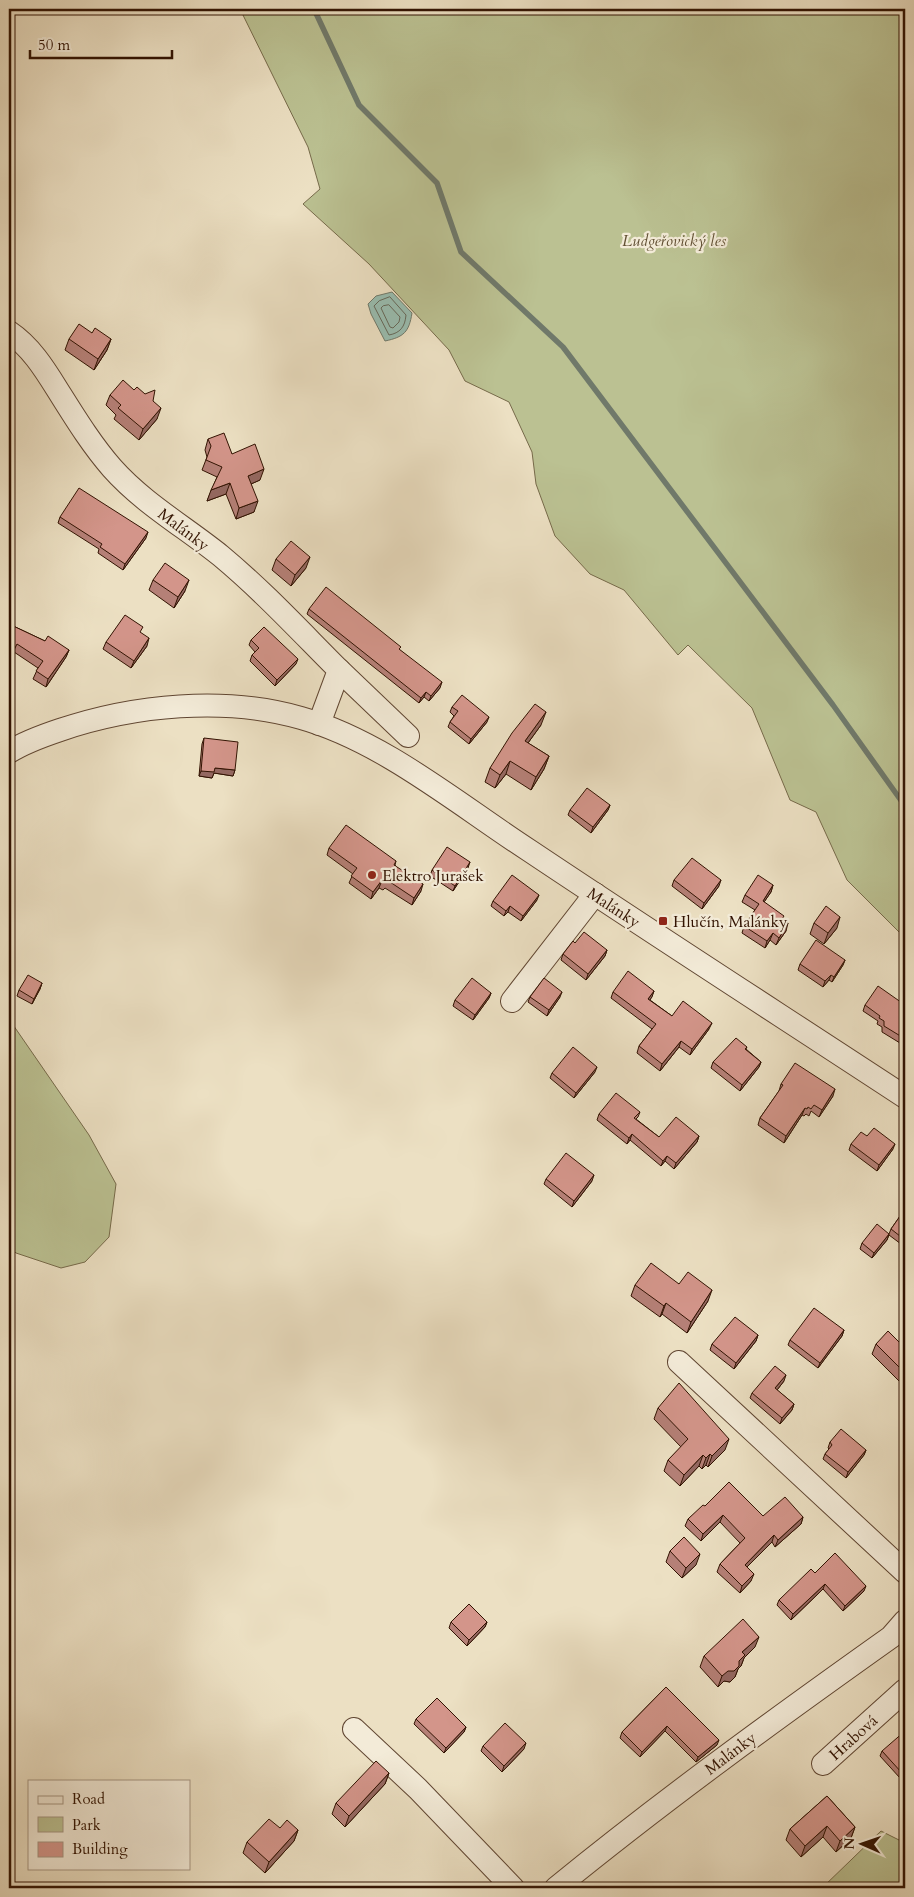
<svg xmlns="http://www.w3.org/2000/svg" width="914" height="1897" font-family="Cardo,serif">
  <rect width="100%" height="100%" fill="#ece0c3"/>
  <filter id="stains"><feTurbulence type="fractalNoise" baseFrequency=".004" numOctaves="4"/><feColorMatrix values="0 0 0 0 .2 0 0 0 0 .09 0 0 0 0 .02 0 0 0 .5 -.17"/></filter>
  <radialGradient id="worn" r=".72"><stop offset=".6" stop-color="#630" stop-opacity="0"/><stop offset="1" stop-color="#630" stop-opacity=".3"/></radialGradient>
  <!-- green -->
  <g fill="#bbc192" stroke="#766a4a">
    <polygon points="240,9 905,9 905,938 847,880 816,812 790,800 752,708 688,645 678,655 624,590 590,574 555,536 536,484 532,452 509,402 465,381 449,350 369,264 303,204 320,189 308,147"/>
    <polygon points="9,1019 89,1135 116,1184 109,1237 85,1262 61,1268 16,1253 9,1247"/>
    <polygon points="881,1831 905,1843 905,1888 822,1888"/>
  </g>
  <!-- water -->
  <path fill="#99bdb0" stroke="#70796a" d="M 392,292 L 412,313 C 409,332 404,337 385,341 L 371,314 L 368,304 L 376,296 Z"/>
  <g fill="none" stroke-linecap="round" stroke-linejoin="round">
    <!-- shore -->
    <g stroke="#666859" stroke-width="1">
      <path d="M 390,297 L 406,315 C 405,327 400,333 389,335 L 374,306 L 379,301 Z"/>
      <polygon points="389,305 400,317 399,322 393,328 390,327 381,308 383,306"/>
    </g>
    <!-- stream -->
    <polyline stroke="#70796a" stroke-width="5.5" points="314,9 359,105 437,183 461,252 563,347 833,705 905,806"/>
    <!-- minor casing -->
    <g stroke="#604632" stroke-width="24">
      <g id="minor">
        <path d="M 9,332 C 30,346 44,368 57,389 C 74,416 91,444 112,468 C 143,503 185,527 221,556 C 263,591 300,631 339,670 L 319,724"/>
        <polyline points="339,670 408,736"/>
        <path d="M 9,752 C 25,742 42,736 60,730 C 134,705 225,696 301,718 C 383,741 459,805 530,851 C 654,934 780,1015 905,1097"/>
        <polyline points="512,1001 595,894"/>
        <polyline points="679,1362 905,1572"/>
        <polyline points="354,1729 418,1789 513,1888"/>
        <polyline points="823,1764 905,1690"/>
        <path d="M 556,1888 C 664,1800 777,1718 891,1637 L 905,1621"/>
      </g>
    </g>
    <!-- minor -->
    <use href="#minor" stroke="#f3ebd8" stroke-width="22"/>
  </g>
  <!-- wall -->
  <g fill="#b58077" stroke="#321302">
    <polygon points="92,333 111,339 107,350 94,370 65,350 69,339"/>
    <polygon points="134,390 153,401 157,419 139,440 114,419 116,415 106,405 110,395"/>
    <polygon points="208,439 232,454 260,480 251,484 254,512 236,519 226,494 207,501 217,477 202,470 207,457 205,450"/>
    <polygon points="60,517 146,538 123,570 98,553 99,549 58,523"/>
    <polygon points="276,559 306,568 291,586 272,570"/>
    <polygon points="153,580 185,591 174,608 149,590"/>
    <polygon points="309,609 400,650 440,688 429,701 424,697 419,703 307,614"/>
    <polygon points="9,624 45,641 69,650 66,657 46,687 33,679 38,668 14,652"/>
    <polygon points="251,640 296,664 275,686 250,661 252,655 255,652 249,645"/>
    <polygon points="106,642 147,646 131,668 103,649"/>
    <polygon points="452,707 487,722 469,744 448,727 450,722 454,716 450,712"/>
    <polygon points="541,725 528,743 549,756 544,769 531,790 506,774 495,788 485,782 490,768"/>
    <polygon points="204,738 235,770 233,776 214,773 212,778 199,776 202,744"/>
    <polygon points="610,805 608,810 591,833 568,815 570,810"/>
    <polygon points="329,848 396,861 395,865 421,891 412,905 385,888 383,890 379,888 371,899 349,883 353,874 327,855"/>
    <polygon points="468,868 453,891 430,876 432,870"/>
    <polygon points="674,880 719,886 702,909 672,886"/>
    <polygon points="773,885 771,892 764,902 783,920 786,931 776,945 770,940 765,948 742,933 744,926 755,910 742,902 745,895"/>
    <polygon points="537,900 521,921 508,912 504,916 491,906 493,901"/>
    <polygon points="814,923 837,928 824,944 810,934"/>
    <polygon points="575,943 607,950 605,956 586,980 561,960 563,954"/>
    <polygon points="845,960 843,965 832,982 829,980 823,987 798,970 800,964"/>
    <polygon points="42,983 40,989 32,1004 17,996 19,990"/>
    <polygon points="654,991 650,1000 672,1016 709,1029 690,1055 679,1047 660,1071 637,1053 639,1046 652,1029 611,998 613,992"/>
    <polygon points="491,993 489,998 473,1020 453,1006 455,1000"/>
    <polygon points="530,997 560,997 547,1016 528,1002"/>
    <polygon points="865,1005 905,1005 905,1034 900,1043 882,1032 882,1027 877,1024 878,1021 863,1011"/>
    <polygon points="747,1047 746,1049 761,1062 759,1067 740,1091 711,1068 713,1062"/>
    <polygon points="595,1072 574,1098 550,1078 552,1073"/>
    <polygon points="781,1084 833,1096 819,1117 811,1111 809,1116 806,1114 804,1116 802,1115 784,1143 758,1125 760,1118 779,1091"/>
    <polygon points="640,1112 638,1117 636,1119 659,1137 699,1136 697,1142 674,1169 665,1161 661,1166 630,1140 627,1144 597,1120 599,1114"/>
    <polygon points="867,1136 893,1149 877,1171 849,1150 851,1144"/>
    <polygon points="546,1179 592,1181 572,1207 544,1184"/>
    <polygon points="905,1209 905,1247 889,1235 887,1240 872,1258 860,1249 862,1243 889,1234 891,1229"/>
    <polygon points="679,1284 708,1301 687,1333 662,1314 660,1317 631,1296 635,1285"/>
    <polygon points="844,1330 842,1336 818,1368 788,1345 790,1340"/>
    <polygon points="758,1335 756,1341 734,1369 710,1350 712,1344"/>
    <polygon points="905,1338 905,1383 903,1385 872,1354 876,1344 900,1343"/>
    <polygon points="784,1381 777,1390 794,1404 792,1410 780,1424 750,1398 752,1393"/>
    <polygon points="658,1408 725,1450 708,1467 706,1465 702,1469 699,1466 680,1486 664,1471 668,1460 681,1447 654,1419"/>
    <polygon points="830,1442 866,1450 864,1455 846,1478 823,1459 825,1454 829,1449 828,1448"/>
    <polygon points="705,1506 763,1516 803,1517 801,1524 775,1547 772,1542 747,1567 751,1581 740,1593 717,1572 720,1564 740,1543 720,1522 701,1541 685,1526 688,1519"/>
    <polygon points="670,1551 696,1565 682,1578 666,1562"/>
    <polygon points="815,1573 864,1591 843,1611 823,1589 791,1620 777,1605 779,1600"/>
    <polygon points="451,1622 487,1622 485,1627 467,1646 449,1628"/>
    <polygon points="755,1647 744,1658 741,1666 738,1669 735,1677 730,1682 724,1681 718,1687 700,1667 704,1656"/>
    <polygon points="666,1687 717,1745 696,1762 665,1731 640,1757 620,1738 622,1732"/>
    <polygon points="416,1719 466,1727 464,1732 444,1753 414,1724"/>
    <polygon points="483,1746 524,1749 502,1772 481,1751"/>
    <polygon points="882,1751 905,1774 900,1778 880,1756"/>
    <polygon points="389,1773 385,1784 345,1827 332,1814 336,1803"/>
    <polygon points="827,1796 855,1827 851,1838 836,1852 823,1837 801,1857 786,1840 790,1829"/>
    <polygon points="280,1828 298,1830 294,1841 265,1873 243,1853 247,1842"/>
  </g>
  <!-- shaded-wall -->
  <g fill="#946861" stroke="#321302">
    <polygon points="111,339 107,350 94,370 98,359"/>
    <polygon points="161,408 157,419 139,440 143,429"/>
    <polygon points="264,469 260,480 244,487 248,476"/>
    <polygon points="230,483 226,494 207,501 211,490"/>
    <polygon points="258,501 254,512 236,519 239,508"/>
    <polygon points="148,532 146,538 123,570 125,564"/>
    <polygon points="310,557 306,568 291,586 295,575"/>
    <polygon points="189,580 185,591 174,608 178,597"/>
    <polygon points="149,638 147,646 131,668 134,661"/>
    <polygon points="69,650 66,657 46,687 48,679"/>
    <polygon points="298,659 296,664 275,686 277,680"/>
    <polygon points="442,682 440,688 429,701 431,696"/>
    <polygon points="426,692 424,697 419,703 421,698"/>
    <polygon points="546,712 541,725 520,754 525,741"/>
    <polygon points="489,717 487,722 469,744 471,739"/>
    <polygon points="549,756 544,769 531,790 536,777"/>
    <polygon points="510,761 506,774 495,788 500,775"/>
    <polygon points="215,768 235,770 233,776 214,773 212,778 199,776 201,771"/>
    <polygon points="610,805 608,810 591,833 593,827"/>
    <polygon points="470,862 468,868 453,891 455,886"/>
    <polygon points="382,880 379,888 371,899 373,892"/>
    <polygon points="721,880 719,886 702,909 704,903"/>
    <polygon points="423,884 421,891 412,905 414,898"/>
    <polygon points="773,885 771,892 760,908 763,901"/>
    <polygon points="539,895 537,900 521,921 523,916"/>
    <polygon points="510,906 508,912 504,916 506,911"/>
    <polygon points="840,917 837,928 824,944 828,933"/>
    <polygon points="788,923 786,931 776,945 779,938"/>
    <polygon points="773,933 770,940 765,948 767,941"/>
    <polygon points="607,950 605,956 586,980 588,974"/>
    <polygon points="845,960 843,965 832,982 834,977"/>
    <polygon points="831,975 829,980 823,987 825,981"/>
    <polygon points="42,983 40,989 32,1004 34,999"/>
    <polygon points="654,991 652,997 646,1005 648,999"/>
    <polygon points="562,992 560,997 547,1016 549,1010"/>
    <polygon points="491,993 489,998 473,1020 475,1015"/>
    <polygon points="712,1023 709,1029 690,1055 692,1049"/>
    <polygon points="905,1032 905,1034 900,1043 902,1037"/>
    <polygon points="681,1041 679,1047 660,1071 662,1064"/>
    <polygon points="761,1062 759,1067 740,1091 742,1085"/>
    <polygon points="597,1067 595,1072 574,1098 576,1093"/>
    <polygon points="835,1089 833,1096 819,1117 822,1110"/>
    <polygon points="805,1108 802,1115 784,1143 786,1136"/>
    <polygon points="632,1134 630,1140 627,1144 629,1138"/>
    <polygon points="699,1136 697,1142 674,1169 676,1163"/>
    <polygon points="895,1144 893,1149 877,1171 879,1165"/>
    <polygon points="667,1156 665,1161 661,1166 663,1161"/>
    <polygon points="594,1175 592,1181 572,1207 574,1201"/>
    <polygon points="889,1234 887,1240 872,1258 874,1253"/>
    <polygon points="712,1290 708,1301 687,1333 691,1322"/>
    <polygon points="666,1303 662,1314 660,1317 664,1306"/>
    <polygon points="844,1330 842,1336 818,1368 820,1363"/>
    <polygon points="758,1335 756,1341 734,1369 736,1363"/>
    <polygon points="786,1375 784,1381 774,1394 775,1388"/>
    <polygon points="794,1404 792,1410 780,1424 782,1418"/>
    <polygon points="729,1439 725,1450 708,1467 712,1456"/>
    <polygon points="866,1450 864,1455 846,1478 848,1472"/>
    <polygon points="710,1454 706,1465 702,1469 706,1458"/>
    <polygon points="703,1455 699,1466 680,1486 684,1475"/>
    <polygon points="723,1515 720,1522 701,1541 703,1534"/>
    <polygon points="803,1517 801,1524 775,1547 778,1540"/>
    <polygon points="774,1535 772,1542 742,1572 745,1565"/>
    <polygon points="700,1554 696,1565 682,1578 686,1568"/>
    <polygon points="754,1574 751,1581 740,1593 742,1586"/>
    <polygon points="825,1584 823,1589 791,1620 793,1614"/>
    <polygon points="866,1586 864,1591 843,1611 845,1606"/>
    <polygon points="487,1622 485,1627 467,1646 469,1640"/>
    <polygon points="759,1637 755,1647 744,1658 741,1666 738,1669 735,1677 730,1682 724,1681 718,1687 722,1676 742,1652"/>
    <polygon points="667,1726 665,1731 640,1757 642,1752"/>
    <polygon points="466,1727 464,1732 444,1753 446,1748"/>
    <polygon points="719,1740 717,1745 696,1762 698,1757"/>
    <polygon points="526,1743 524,1749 502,1772 504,1766"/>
    <polygon points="905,1770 905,1774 900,1778 902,1773"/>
    <polygon points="389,1773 385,1784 345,1827 349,1816"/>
    <polygon points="827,1826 823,1837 801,1857 805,1846"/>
    <polygon points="855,1827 851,1838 836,1852 840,1841"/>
    <polygon points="298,1830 294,1841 265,1873 269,1862"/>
  </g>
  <!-- building -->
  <g fill="#d3958a" stroke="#321302">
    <polygon points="79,324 92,333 95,328 111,339 98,359 69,339"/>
    <polygon points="123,380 134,390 137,387 145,394 155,390 153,401 161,408 143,429 118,408 121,405 110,395"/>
    <polygon points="224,433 232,454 255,444 264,469 248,476 258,501 239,508 230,483 211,490 222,467 206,460 211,446 208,439"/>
    <polygon points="79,488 148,532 125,564 100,547 102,544 60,517"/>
    <polygon points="291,541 310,557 295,575 276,559"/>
    <polygon points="165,563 189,580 178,597 153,580"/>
    <polygon points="326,587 401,647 399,649 442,682 431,696 426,692 421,698 309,609"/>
    <polygon points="125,615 143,627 140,632 149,638 134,661 106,642"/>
    <polygon points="9,624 45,641 48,636 69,650 48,679 36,671 43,661 17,644 9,660"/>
    <polygon points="264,627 298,659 277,680 252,655 259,648 251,640"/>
    <polygon points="462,695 489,717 471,739 450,722 458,711 452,707"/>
    <polygon points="535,704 546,712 525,741 549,756 536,777 510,761 500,775 490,768 512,733"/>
    <polygon points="204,738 238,742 235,770 215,768 214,772 201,771"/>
    <polygon points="587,788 610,805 593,827 570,810"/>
    <polygon points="346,825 396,861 394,865 423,884 414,898 387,880 385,883 382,880 373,892 351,876 357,868 329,848"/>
    <polygon points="447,847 470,862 455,886 432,870"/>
    <polygon points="692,858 721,880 704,903 674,880"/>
    <polygon points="512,875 539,895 523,916 510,906 506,911 493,901"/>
    <polygon points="758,875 773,885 763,901 784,916 782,919 788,923 779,938 773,933 767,941 744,926 759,904 745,895"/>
    <polygon points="826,906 840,917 828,933 814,923"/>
    <polygon points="584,932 607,950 588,974 563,954 573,941 575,943"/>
    <polygon points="816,940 845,960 834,977 831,975 825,981 800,964"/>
    <polygon points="628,971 654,991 648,999 672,1016 683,1001 712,1023 692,1049 681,1041 662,1064 639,1046 656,1024 613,992"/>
    <polygon points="28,975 42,983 34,999 19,990"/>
    <polygon points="472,978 491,993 475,1015 455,1000"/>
    <polygon points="544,978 562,992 549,1010 530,997"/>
    <polygon points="878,986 905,1005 905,1032 902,1037 884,1026 884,1021 879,1018 880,1016 865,1005"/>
    <polygon points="736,1038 747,1047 745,1049 761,1062 742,1085 713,1062"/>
    <polygon points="573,1047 597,1067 576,1093 552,1073"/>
    <polygon points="795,1063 835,1089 822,1110 814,1105 811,1109 808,1107 807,1109 805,1108 786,1136 760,1118 783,1085 781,1084"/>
    <polygon points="616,1093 640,1112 634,1118 659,1137 676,1117 699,1136 676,1163 667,1156 663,1161 632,1134 629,1138 599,1114"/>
    <polygon points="874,1128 895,1144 879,1165 851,1144 861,1132 867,1136"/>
    <polygon points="566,1153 594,1175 574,1201 546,1179"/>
    <polygon points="905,1209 905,1240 891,1229"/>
    <polygon points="877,1224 889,1234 874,1253 862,1243"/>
    <polygon points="651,1263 679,1284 688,1272 712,1290 691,1322 666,1303 664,1306 635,1285"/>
    <polygon points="814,1308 844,1330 820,1363 790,1340"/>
    <polygon points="735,1317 758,1335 736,1363 712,1344"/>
    <polygon points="888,1331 900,1343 905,1338 905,1373 876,1344"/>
    <polygon points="775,1366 786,1375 775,1388 794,1404 782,1418 752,1393"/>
    <polygon points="679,1383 729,1439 712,1456 710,1454 706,1458 703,1455 684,1475 668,1460 688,1439 658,1408"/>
    <polygon points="841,1429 866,1450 848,1472 825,1454 832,1445 830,1442"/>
    <polygon points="729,1482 763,1516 785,1497 803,1517 778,1540 774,1535 745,1565 754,1574 742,1586 720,1564 745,1538 723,1515 703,1534 688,1519 703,1505 705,1506"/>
    <polygon points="684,1537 700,1554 686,1568 670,1551"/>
    <polygon points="835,1553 866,1586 845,1606 825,1584 793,1614 779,1600 811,1569 815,1573"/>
    <polygon points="469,1604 487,1622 469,1640 451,1622"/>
    <polygon points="743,1619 759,1637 742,1652 745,1655 739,1661 739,1666 734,1671 728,1671 722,1676 704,1656"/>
    <polygon points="666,1687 719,1740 698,1757 667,1726 642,1752 622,1732"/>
    <polygon points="437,1698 466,1727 446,1748 416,1719"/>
    <polygon points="505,1723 526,1743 504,1766 483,1746"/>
    <polygon points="905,1731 905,1770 902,1773 882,1751"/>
    <polygon points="376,1761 389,1773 349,1816 336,1803"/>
    <polygon points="827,1796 855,1827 840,1841 827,1826 805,1846 790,1829"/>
    <polygon points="269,1819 280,1828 287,1820 298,1830 269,1862 247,1842"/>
  </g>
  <!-- markers -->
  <g fill="#8f2418" stroke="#f3ebd8" stroke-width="2">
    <circle cx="372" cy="875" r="5"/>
    <rect x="658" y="916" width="10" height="10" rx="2.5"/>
  </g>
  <g text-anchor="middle" stroke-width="4.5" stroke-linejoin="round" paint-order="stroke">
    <!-- park labels -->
    <g font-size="16" font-style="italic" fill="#625034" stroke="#f3ebd8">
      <text x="674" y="246">Ludgeřovický les</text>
    </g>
    <!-- street labels -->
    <g font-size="16" fill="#321302" stroke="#f3ebd8">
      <text transform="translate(184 529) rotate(37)" y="6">Malánky</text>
      <text transform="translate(614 907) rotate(33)" y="6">Malánky</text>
      <text transform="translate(853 1737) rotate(-42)" y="6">Hrabová</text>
      <text transform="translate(730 1753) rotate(-37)" y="6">Malánky</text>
    </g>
    <!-- poi labels -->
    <g font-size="16" fill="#321302" stroke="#f3ebd8" text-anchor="start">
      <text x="382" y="881">Elektro Jurašek</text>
      <text x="673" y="927">Hlučín, Malánky</text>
    </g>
  </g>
  <!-- margin -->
  <rect width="914" height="1897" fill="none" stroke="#ece0c3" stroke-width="30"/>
  <rect x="10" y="10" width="894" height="1877" fill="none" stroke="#321302" stroke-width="2.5"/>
  <rect x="15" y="15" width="884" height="1867" fill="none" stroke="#321302"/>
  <!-- legend -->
  <rect x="28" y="1780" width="162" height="90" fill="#f3ebd8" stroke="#a69582"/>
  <rect x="38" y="1796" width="25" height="8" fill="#f3ebd8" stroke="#a69582"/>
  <text x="72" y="1804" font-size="15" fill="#321302">Road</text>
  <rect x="38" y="1817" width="25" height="15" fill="#bbc192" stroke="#a69582"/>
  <text x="72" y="1830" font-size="15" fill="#321302">Park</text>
  <rect x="38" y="1842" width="25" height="15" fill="#d3958a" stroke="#a69582"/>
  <text x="72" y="1854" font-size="15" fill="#321302">Building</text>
  <!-- north arrow -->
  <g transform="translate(862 1844) rotate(272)" stroke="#f3ebd8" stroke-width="4" paint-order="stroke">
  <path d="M0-4L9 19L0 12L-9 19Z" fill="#321302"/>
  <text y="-8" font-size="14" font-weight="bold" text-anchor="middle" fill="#321302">N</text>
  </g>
  <!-- scale -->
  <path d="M30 50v8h142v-8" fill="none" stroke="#321302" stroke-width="2.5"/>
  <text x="38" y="50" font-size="15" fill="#321302" stroke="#f3ebd8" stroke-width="4" paint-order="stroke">50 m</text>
  <rect width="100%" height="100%" filter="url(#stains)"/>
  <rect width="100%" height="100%" fill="url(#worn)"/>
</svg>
